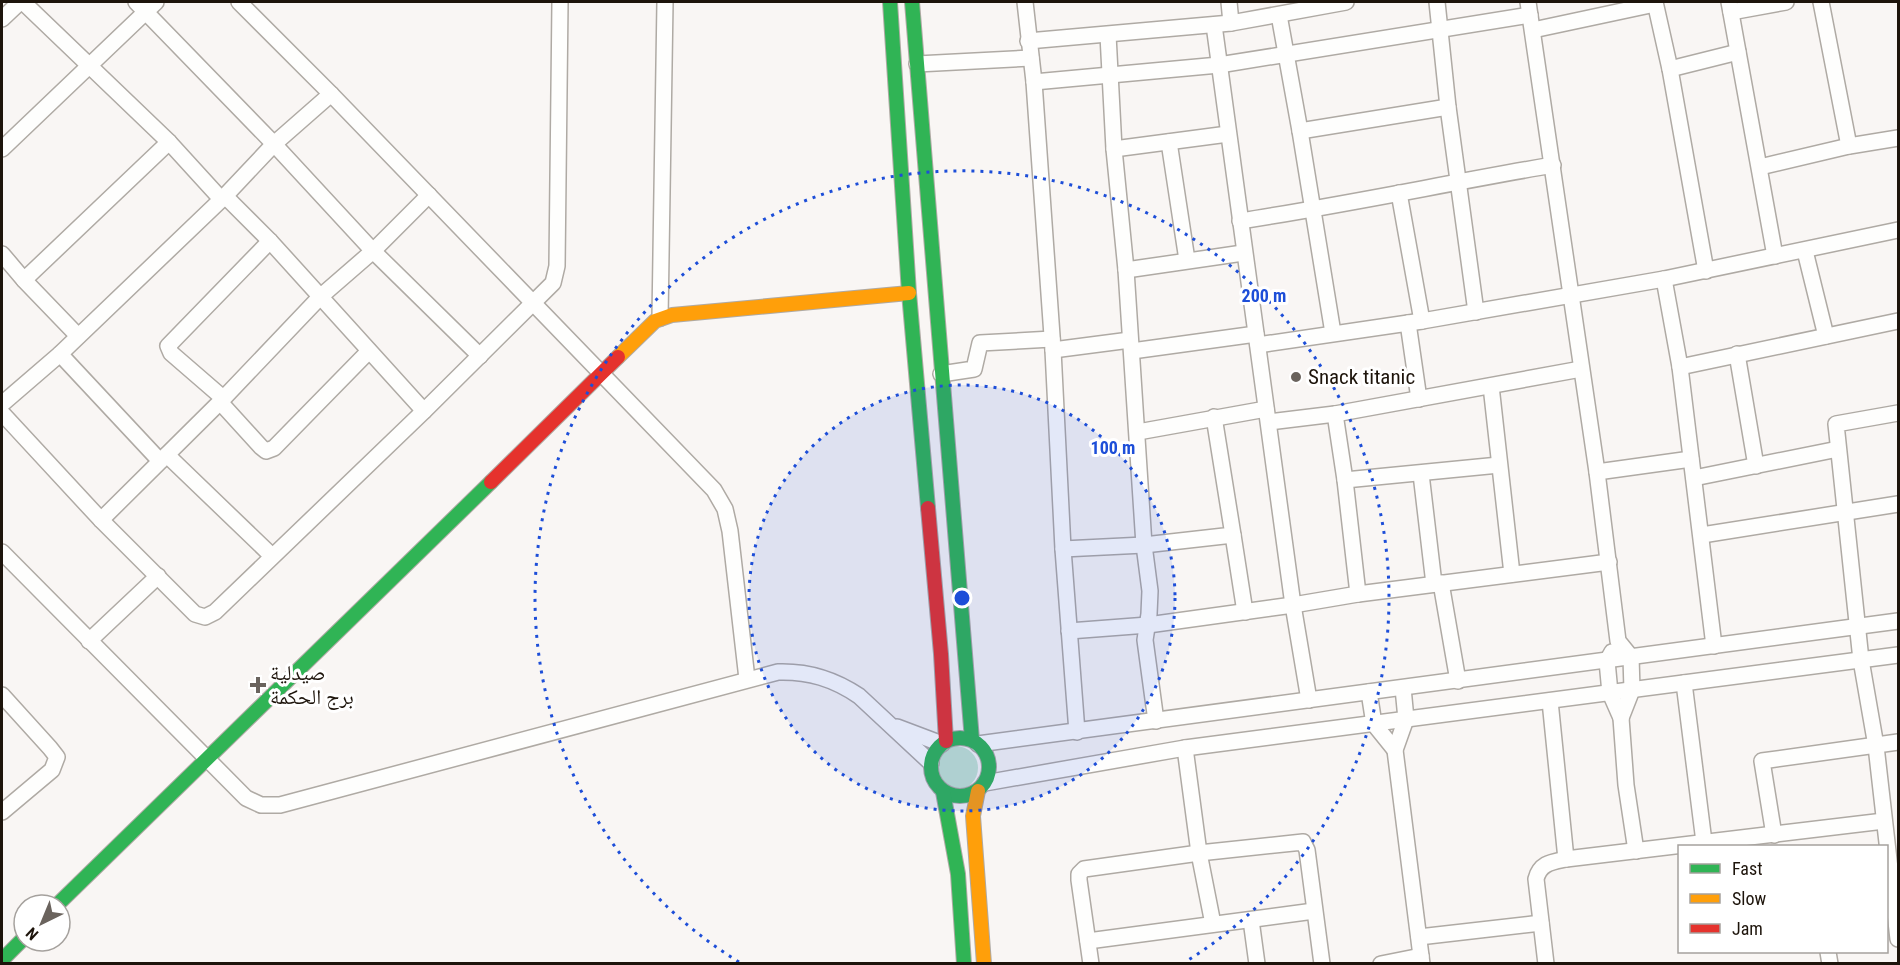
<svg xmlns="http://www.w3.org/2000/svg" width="1900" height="965" font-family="'Roboto Condensed','Noto Naskh Arabic',sans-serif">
  <rect width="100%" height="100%" fill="#f9f6f4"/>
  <!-- green -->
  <circle fill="#c3e3d1" cx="956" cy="768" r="22"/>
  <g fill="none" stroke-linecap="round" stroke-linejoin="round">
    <!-- street casing -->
    <g stroke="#afaaa4" stroke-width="18">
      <g id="street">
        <polyline points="23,2 169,142 221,199"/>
        <polyline points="136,2 274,144 373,251 480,356"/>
        <polyline points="239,2 331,94 714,490 725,509 730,531 747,679"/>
        <polyline points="1025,2 1034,82 1053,350 1063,549 1077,732"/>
        <polyline points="1229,2 1231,23"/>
        <polyline points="1437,2 1448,107 1476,312"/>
        <polyline points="1528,2 1597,472 1618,641 1631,657 1632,690 1621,718"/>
        <polyline points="1655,2 1670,69 1706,271"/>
        <polyline points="1729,2 1775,256"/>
        <polyline points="1821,2 1849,146"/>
        <polyline points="1731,12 1786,2"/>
        <polyline points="1279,15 1300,131 1333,333"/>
        <polyline points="2,19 20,2"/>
        <polyline points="1214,25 1293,605 1309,700"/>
        <polyline points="1533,30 1655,4"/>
        <polyline points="1108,35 1114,149 1126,270 1144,545 1150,591 1149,614 1145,640 1156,721"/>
        <polyline points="1028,41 1231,23 1346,2"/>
        <polyline points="917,64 1031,58"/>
        <polyline points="1670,69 1738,52"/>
        <polyline points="1034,82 1219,65 1530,15"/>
        <polyline points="1300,131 1448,107"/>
        <polyline points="1169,142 1187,260"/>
        <polyline points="2,149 156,2"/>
        <polyline points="1114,149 1228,134"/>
        <polyline points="1760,167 1849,146 1898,138"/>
        <polyline points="1399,193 1422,321"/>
        <polyline points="225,196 270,241"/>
        <path d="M 1240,221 C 1344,205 1448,183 1553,165"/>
        <polyline points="1805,251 1826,336"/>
        <polyline points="2,254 24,280 169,142"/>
        <polyline points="1126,270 1243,253"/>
        <polyline points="1664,279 1680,367 1714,646"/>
        <polyline points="24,280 78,336"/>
        <polyline points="660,318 665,2"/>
        <polyline points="1408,323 1419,399"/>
        <polyline points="1258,345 1422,321 1664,279 1898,230"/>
        <polyline points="1053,350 1130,340"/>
        <polyline points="1132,351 1256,334"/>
        <polyline points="60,354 160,461"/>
        <polyline points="1737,354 1756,466"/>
        <polyline points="1680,367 1898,321"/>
        <polyline points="941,374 974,369 980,343 1052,339"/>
        <polyline points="1491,386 1512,574"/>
        <polyline points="223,398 171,353 168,346 270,241 424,411"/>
        <polyline points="220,402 261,447 266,451 274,448 369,351"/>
        <polyline points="2,404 60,354 225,196 274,144 331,94"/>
        <polyline points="2,413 101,520 195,614 205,617 215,612 424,411 553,283 557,266 560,2"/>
        <polyline points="1898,413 1836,424 1861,660 1876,746 1898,939"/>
        <polyline points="1335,414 1345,480 1358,594"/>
        <polyline points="1269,422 1335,414 1581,369"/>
        <polyline points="1138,432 1266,409"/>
        <polyline points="167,455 272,556"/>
        <polyline points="1597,472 1691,459"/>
        <polyline points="1421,474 1434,584"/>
        <polyline points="1694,478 1838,449"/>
        <polyline points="1345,480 1499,465"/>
        <polyline points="101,520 220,402 320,297 373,251 429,195"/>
        <polyline points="1233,535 1245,612"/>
        <polyline points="1702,535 1898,504"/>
        <polyline points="1063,549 1144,545 1233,535 1214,417"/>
        <path d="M 2,552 L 246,798 L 261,805 L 280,805 L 778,672 C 809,671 834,679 859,696 L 931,763"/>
        <polyline points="1441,583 1458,681"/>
        <polyline points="1069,631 1148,625 1293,605 1358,594 1609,562"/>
        <polyline points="89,641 158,576"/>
        <polyline points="1612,652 1607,661 1610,693 1621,718 1626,785 1636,851"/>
        <polyline points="1684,683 1704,842"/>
        <polyline points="1403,688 1406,719 1395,750 1422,964"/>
        <polyline points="1369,692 1374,724 1395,750"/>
        <polyline points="2,695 50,748 57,757 52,770 2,812"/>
        <polyline points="1550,701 1566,859"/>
        <polyline points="897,727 942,744"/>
        <polyline points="978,744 1898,621"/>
        <polyline points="1185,748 1199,853 1213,924"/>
        <polyline points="985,783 1185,748 1898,655"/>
        <polyline points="1774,835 1762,761 1898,742"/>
        <polyline points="1251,920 1257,964"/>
        <polyline points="1419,937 1541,923"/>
        <polyline points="1088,941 1314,911"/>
        <polyline points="1828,952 1830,964"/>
        <polyline points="1091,964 1079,880 1079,874 1084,869 1199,853 1303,842 1307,850 1322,964"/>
        <polyline points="1381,964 1421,956"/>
        <path d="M 1546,964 L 1536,879 C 1540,863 1552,862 1566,859 L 1884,821"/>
      </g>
    </g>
    <!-- fast casing -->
    <g stroke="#afaaa4" stroke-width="16">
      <g id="fast">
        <polyline points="890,2 909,293 928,508"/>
        <polyline points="912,2 972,740"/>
        <circle cx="960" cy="767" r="29"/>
        <polyline points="943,792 958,874 964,964"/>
        <polyline points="57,905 491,482"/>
        <polyline points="2,960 24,938"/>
      </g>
    </g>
    <!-- slow casing -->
    <g stroke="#afaaa4" stroke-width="16">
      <g id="slow">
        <polyline points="618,357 655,321 672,315 909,293"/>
        <polyline points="978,791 973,816 984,964"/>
      </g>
    </g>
    <!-- jam casing -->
    <g stroke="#afaaa4" stroke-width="16">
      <g id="jam">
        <polyline points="491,482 618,357"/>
        <polyline points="928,508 941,654 946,741"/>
      </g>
    </g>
    <!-- street -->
    <use href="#street" stroke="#fefefd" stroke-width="15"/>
    <!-- fast -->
    <use href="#fast" stroke="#30b455" stroke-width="14"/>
    <!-- slow -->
    <use href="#slow" stroke="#ff9f0a" stroke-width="14"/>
    <!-- jam -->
    <use href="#jam" stroke="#e5322d" stroke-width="14"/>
  </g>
  <!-- distance rings -->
  <circle cx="962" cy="598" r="213" fill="#1d4ed8" fill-opacity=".12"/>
  <g fill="none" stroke="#1d4ed8" stroke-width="3" stroke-dasharray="3 6">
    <circle cx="962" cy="598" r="213"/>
    <path d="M739 962A427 427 0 1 1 1185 962"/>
  </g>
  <!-- markers -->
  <g fill="#6a635d" stroke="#fff" stroke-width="2">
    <circle cx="1296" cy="377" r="6"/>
    <path d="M255 676h6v6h6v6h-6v6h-6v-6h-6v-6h6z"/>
  </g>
  <g text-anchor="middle" stroke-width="6" stroke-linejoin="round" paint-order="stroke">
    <!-- poi labels -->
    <g font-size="21" fill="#1d140b" stroke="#fff" text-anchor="start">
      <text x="1308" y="384">Snack titanic</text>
      <text x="270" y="680">صيدلية<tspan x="270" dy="24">برج الحكمة</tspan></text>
    </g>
  </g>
  <circle cx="962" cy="598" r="9" fill="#1d4ed8" stroke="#fff" stroke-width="3"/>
  <g font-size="18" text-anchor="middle" font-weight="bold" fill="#1d4ed8" stroke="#fff" stroke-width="6" stroke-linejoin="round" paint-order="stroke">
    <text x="1264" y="302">200 m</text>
    <text x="1113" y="454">100 m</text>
  </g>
  <!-- border -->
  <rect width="1900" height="965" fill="none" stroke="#1d140b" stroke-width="6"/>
  <!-- legend -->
  <rect x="1678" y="845" width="210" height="108" fill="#ffffff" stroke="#a5a19d" stroke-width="1.5"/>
  <rect x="1690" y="864" width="30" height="9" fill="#30b455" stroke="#a5a19d" stroke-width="1.5"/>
  <text x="1732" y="875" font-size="18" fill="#1d140b">Fast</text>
  <rect x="1690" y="894" width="30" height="9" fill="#ff9f0a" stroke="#a5a19d" stroke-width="1.5"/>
  <text x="1732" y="905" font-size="18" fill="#1d140b">Slow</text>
  <rect x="1690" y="924" width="30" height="9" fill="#e5322d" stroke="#a5a19d" stroke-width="1.5"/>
  <text x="1732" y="935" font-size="18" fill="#1d140b">Jam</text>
  <!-- north arrow -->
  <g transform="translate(42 923) rotate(223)"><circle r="28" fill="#ffffff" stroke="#a5a19d" stroke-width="1.5"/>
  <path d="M0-4.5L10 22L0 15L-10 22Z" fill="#6a635d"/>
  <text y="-9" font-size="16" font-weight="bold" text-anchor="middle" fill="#1d140b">N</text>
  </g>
</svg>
